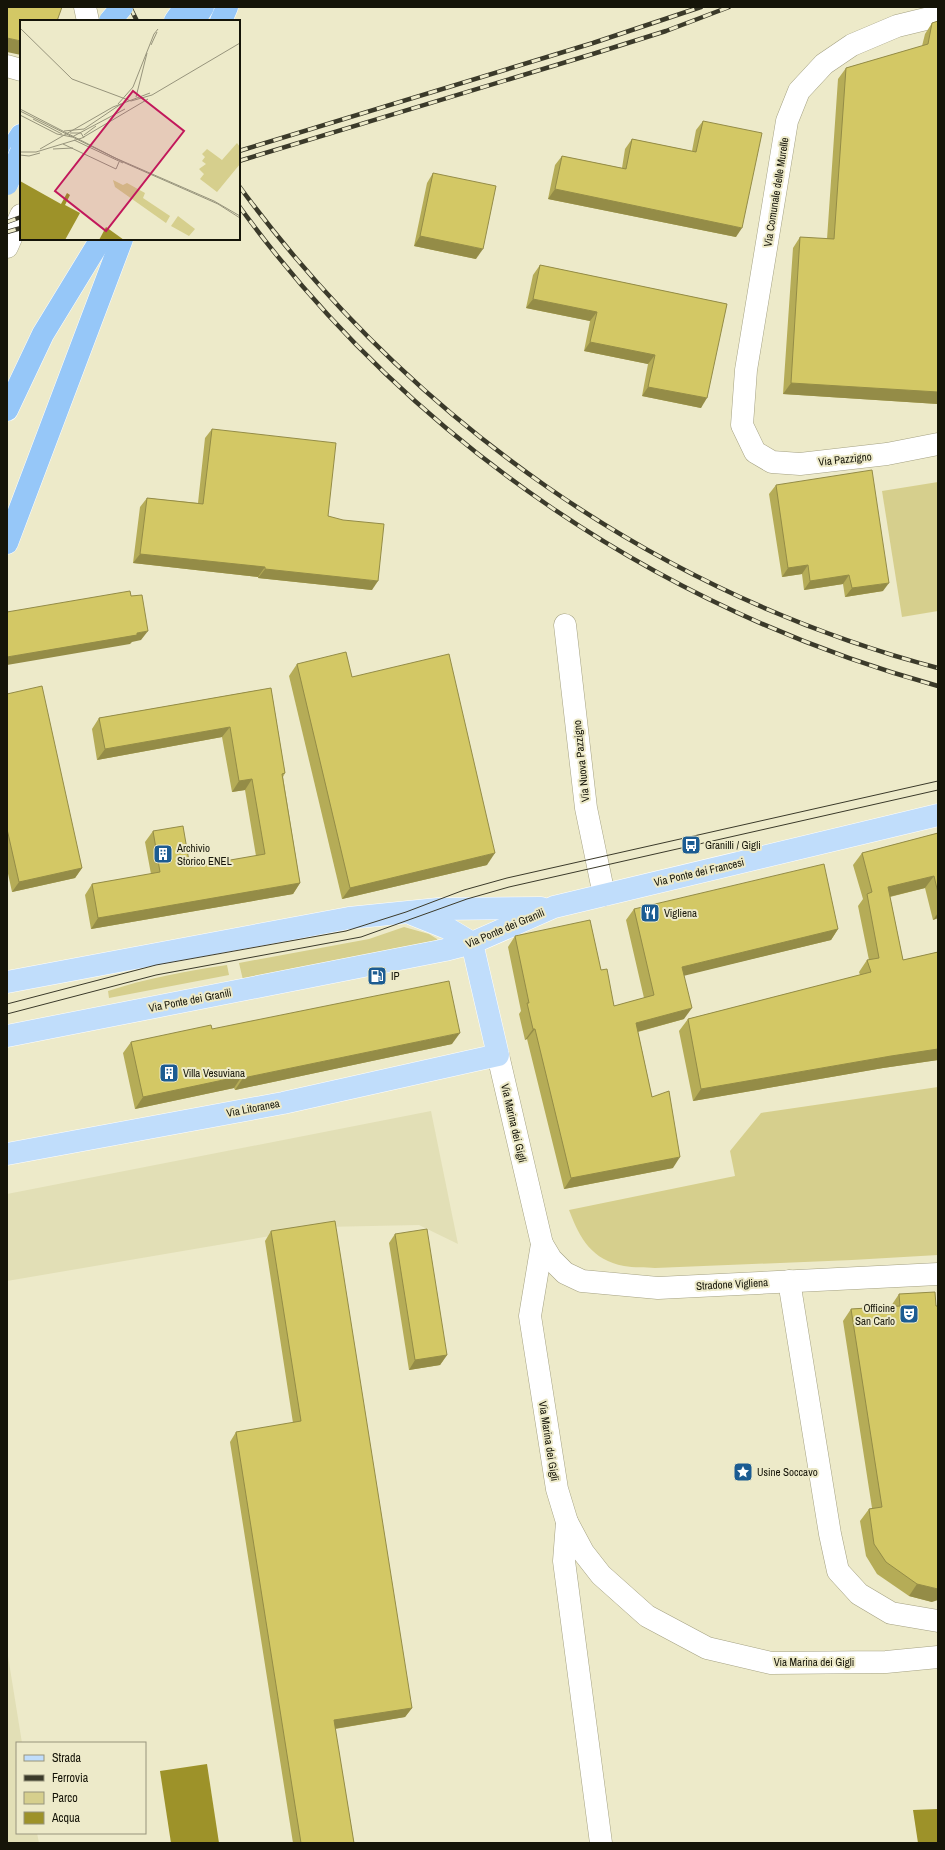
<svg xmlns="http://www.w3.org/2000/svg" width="945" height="1850" font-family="'Archivo Narrow',sans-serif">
  <rect width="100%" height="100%" fill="#edeac9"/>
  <!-- built -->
  <g fill="#e2dfb6">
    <polygon points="431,1111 458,1244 419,1225 323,1227 7,1281 7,1194"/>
    <polygon points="7,1650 22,1743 17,1743 17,1833 37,1833 39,1843 7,1843"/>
  </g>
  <!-- green -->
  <g fill="#d6cf8d">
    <polygon points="938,482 938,611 902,617 882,491"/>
    <polygon points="404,927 429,934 437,939 438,942 243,980 239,963 369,939"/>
    <path d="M 227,965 L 229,975 L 109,998 L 108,991 C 147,978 187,971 227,965 Z"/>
    <path d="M 938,1087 L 938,1255 L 852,1260 L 655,1268 C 645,1267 634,1268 624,1266 C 592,1260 580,1239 569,1210 L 735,1176 L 730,1151 L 761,1113 Z"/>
  </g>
  <!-- water -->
  <g fill="#9d9229">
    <polygon points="207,1764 219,1843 171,1843 160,1771"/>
    <polygon points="938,1809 938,1843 918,1843 913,1810"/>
  </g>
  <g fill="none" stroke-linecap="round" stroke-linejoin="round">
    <!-- minor casing -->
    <g stroke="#a4a182" stroke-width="23">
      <g id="minor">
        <polyline points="85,7 88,21"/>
        <polyline points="938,16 897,26 852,45 824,64 799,91 787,121 746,370 742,425 755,452 772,462 800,464 887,454 938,444"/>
        <polyline points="7,66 21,70"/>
        <polyline points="7,247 21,215"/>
        <polyline points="565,625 586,808 604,895"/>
        <polyline points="498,1055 542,1244 530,1316 557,1489 567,1522 583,1552 601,1575 647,1616 707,1648 771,1663 886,1662 938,1657"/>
        <polyline points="542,1244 551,1259 565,1273 582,1281 658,1288 938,1274"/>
        <polyline points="789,1281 830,1534 838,1571 859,1594 891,1613 938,1621"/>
        <polyline points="567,1522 564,1561 601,1843"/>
      </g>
    </g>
    <!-- major casing -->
    <g stroke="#fff" stroke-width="23">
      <g id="major">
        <polyline points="412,914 447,928 472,943"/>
        <polyline points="7,982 349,918 438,909 541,908"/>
        <polyline points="7,1036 445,950 472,943 554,907 938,815"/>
        <polyline points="7,1154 283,1103 498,1055 472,943"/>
      </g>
    </g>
    <!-- highway casing -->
    <g stroke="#fff" stroke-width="23">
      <g id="highway">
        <polyline points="175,21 185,7"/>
        <polyline points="194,21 203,7"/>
        <polyline points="221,21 227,7"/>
        <polyline points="7,157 21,135"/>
        <polyline points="7,410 43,334 101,239"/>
        <polyline points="7,543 122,239"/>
      </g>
    </g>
    <!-- minor -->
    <use href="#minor" stroke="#fff" stroke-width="22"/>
    <!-- major -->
    <use href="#major" stroke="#c0ddfb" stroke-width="22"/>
    <!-- highway -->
    <use href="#highway" stroke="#96c7f8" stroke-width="22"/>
    <!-- tram -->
    <g stroke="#3b3a2a" stroke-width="1">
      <polyline points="7,1004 156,965 346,931 406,912 464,890 507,878 938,781"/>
      <polyline points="7,1014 156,975 361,937 467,899 509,887 938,790"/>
    </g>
    <!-- rail casing -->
    <g stroke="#3b3a2a" stroke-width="4.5">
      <g id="rail">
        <polyline points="118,7 125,21"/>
        <polyline points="130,7 137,21"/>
        <polyline points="239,151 593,43 701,7"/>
        <polyline points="239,161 596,53 666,31 729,7"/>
        <path d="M 239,186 C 412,421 655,593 938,668"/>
        <path d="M 239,206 C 410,441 659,609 938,686"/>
        <polyline points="7,222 21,217"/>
        <polyline points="7,232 21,228"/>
      </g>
    </g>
    <!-- rail -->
    <use href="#rail" stroke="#edeac9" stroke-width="3" stroke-dasharray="9" stroke-linecap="butt"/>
    <!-- highway-bridge casing -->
    <g stroke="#fff" stroke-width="23" stroke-linecap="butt">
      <g id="highway-bridge">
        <polyline points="110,21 122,7"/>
        <polyline points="7,184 21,152"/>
      </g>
    </g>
    <!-- highway-bridge -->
    <use href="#highway-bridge" stroke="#96c7f8" stroke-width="22"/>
  </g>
  <!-- wall -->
  <g fill="#b5ac57">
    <polygon points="938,21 938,404 783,394 793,248 800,237 827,239 838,79 846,68 922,46 925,34 932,23"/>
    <polygon points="703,121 736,237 548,199 555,165 562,156 622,168 625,149 632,139 692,151 696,130"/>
    <polygon points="433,173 476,259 414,246 427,183"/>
    <polygon points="540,265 727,304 701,408 642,396 648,364 584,351 590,321 526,308 533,275"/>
    <polygon points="212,429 328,516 372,590 258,578 258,577 133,563 140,507 147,498 198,503 205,438"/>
    <polygon points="776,485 883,591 845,597 843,584 804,590 802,574 782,577 769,494"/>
    <polygon points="297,664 352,677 487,865 342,899 289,676"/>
    <polygon points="271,688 285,773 283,777 300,883 293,894 91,929 85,895 92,884 151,874 145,842 153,831 190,867 256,856 245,790 232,792 222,737 97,760 92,729 99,718"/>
    <polygon points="7,694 82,868 75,878 12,892 7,869"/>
    <polygon points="938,833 938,918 933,920 925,888 890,897 903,960 938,952 938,1060 883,1068 693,1101 679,1031 688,1019 860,975 859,972 867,960 869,960 858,906 863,899 853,865 862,853"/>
    <polygon points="634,909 838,929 831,940 684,975 684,1019 638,1032 652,1097 673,1168 564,1189 527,1039 525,1040 519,1014 521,1011 508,947 515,936 601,970 614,1006 644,998 626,920"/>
    <polygon points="212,1029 452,1044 235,1090 234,1088 135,1109 123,1053 131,1042"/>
    <polygon points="271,1231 412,1708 405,1717 335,1729 354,1843 293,1843 230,1442 236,1432 293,1423 265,1241"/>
    <polygon points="395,1234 447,1355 440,1365 409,1370 389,1243"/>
    <polygon points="899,1294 932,1602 909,1596 877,1574 866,1556 860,1521 869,1509 872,1508 843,1321 851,1309 891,1307 891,1306"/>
  </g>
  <!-- shaded-wall -->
  <g fill="#948c47">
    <polygon points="7,38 21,41 21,55 7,52"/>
    <polygon points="555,189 742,228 736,237 548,199"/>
    <polygon points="420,236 483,249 476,259 414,246"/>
    <polygon points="533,299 597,312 590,321 526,308"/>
    <polygon points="590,342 655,355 648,364 584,351"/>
    <polygon points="791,383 938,392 938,404 783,394"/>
    <polygon points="648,387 707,398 701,408 642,396"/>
    <polygon points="140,554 265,567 258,577 133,563"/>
    <polygon points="808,565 802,574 782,577 788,568"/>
    <polygon points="265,569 378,581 372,590 258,578"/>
    <polygon points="849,575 843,584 804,590 810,581"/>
    <polygon points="889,583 883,591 845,597 852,588"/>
    <polygon points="148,631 141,640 132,642 130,644 7,665 7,657"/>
    <polygon points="230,727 222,737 97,760 105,749"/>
    <polygon points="252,779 245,790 232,792 239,781"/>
    <polygon points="495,853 487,865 342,899 350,888"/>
    <polygon points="82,868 75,878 12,892 19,882"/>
    <polygon points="934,876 925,888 880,899 888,887"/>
    <polygon points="300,883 293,894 91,929 98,918"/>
    <polygon points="938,913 938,918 933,920"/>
    <polygon points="838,929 831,940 675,978 682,967"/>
    <polygon points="692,1008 684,1019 629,1034 636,1023"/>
    <polygon points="533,1029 535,1029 527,1039 525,1040"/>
    <polygon points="460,1033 452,1044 235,1090 243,1078"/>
    <polygon points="938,1049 938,1060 883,1068 693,1101 701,1089 891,1056"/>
    <polygon points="242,1076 234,1088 135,1109 143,1097"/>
    <polygon points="680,1157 673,1168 564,1189 571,1178"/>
    <polygon points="447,1355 440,1365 409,1370 415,1360"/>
    <polygon points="917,1584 938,1589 938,1600 932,1602 909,1596"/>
    <polygon points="412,1708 405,1717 327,1730 334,1720"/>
  </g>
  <!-- building -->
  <g fill="#d3c865" stroke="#948c47">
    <polygon points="7,7 62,7 57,21 21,21 21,41 7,38"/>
    <polygon points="938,21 938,392 791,383 800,237 834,239 846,68 928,44 932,23"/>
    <polygon points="703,121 762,133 742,228 555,189 562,156 626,169 632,139 696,152"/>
    <polygon points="433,173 496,186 483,249 420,236"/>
    <polygon points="540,265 727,304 707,398 648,387 655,355 590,342 597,312 533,299"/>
    <polygon points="212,429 336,443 328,516 343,520 384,524 378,581 265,569 265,567 140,554 147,498 203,504"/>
    <polygon points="872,470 889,583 852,588 849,575 810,581 808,565 788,568 776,485"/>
    <polygon points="130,591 131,596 142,595 148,631 137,633 137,635 7,657 7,612"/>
    <polygon points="346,652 352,677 449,654 495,853 350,888 297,664"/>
    <polygon points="42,686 82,868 19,882 7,829 7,694"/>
    <polygon points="271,688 285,773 282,774 300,883 98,918 92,884 160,872 153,831 183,826 190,867 265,854 252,779 239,781 230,727 105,749 99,718"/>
    <polygon points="938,833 938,893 934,876 888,887 903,960 938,952 938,1049 891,1056 701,1089 688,1019 871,972 867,960 879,958 867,894 872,892 862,853"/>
    <polygon points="824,864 838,929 682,967 692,1008 636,1023 652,1097 669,1091 680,1157 571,1178 535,1029 533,1029 527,1003 529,1003 515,936 590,920 601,970 607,969 614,1006 654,995 634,909"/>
    <polygon points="449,981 460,1033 243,1078 242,1076 143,1097 131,1042 211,1025 212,1029"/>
    <polygon points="335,1221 412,1708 334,1720 354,1843 301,1843 236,1432 301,1421 271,1231"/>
    <polygon points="427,1229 447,1355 415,1360 395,1234"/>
    <polygon points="935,1292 936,1306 938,1306 938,1589 917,1584 886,1562 874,1544 869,1509 882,1507 851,1309 900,1306 899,1294"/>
  </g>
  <!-- icons -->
  <defs>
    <g id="bus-square" transform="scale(1)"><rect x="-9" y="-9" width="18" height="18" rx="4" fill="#1c5c92" stroke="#edeac9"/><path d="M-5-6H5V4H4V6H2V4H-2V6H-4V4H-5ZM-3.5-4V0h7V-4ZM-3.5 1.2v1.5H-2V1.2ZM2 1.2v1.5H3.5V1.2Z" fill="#fff"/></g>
    <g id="building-square" transform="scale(1)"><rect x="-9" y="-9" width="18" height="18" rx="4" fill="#1c5c92" stroke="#edeac9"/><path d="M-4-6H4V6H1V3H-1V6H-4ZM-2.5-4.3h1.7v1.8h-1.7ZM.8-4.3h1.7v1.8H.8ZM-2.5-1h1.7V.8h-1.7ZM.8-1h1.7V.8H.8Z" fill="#fff"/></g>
    <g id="restaurant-square" transform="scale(1)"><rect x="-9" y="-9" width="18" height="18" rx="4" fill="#1c5c92" stroke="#edeac9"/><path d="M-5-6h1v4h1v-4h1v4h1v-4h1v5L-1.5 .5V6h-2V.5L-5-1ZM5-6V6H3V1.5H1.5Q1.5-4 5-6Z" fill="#fff"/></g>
    <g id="fuel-square" transform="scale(1)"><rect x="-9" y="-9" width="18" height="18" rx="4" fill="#1c5c92" stroke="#edeac9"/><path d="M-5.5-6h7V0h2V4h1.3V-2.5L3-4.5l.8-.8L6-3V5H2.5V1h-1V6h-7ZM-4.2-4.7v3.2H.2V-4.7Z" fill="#fff"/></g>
    <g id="theatre-square" transform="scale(1)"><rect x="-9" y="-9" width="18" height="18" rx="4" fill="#1c5c92" stroke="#edeac9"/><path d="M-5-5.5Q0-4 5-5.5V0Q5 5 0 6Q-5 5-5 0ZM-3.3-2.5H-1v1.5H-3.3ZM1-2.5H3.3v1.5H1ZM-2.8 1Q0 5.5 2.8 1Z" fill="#fff"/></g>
    <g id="sight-square" transform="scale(1)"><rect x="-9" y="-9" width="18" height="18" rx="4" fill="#1c5c92" stroke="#edeac9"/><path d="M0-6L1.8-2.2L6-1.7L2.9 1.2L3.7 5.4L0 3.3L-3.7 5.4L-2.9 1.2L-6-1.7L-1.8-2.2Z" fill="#fff"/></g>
  </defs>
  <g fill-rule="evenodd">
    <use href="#bus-square" x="691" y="845"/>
    <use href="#building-square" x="163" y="854"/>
    <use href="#restaurant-square" x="650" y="913"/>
    <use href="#fuel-square" x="377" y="976"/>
    <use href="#building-square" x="169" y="1073"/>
    <use href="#theatre-square" x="909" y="1314"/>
    <use href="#sight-square" x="743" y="1472"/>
  </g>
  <g text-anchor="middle" stroke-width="4" stroke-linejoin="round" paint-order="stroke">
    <!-- street labels -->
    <g font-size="11" fill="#151408" stroke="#edeac9">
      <text transform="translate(776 192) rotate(-81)" y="4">Via Comunale delle Murelle</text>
      <text transform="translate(845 459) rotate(-6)" y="4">Via Pazzigno</text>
      <text transform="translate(581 761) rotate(-96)" y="4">Via Nuova Pazzigno</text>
      <text transform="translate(699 872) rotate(-13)" y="4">Via Ponte dei Francesi</text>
      <text transform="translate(505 928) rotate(-23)" y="4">Via Ponte dei Granili</text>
      <text transform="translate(190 1000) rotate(-11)" y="4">Via Ponte dei Granili</text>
      <text transform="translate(253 1108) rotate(-11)" y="4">Via Litoranea</text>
      <text transform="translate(514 1123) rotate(77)" y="4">Via Marina dei Gigli</text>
      <text transform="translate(732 1284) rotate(-3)" y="4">Stradone Vigliena</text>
      <text transform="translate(549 1441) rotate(81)" y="4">Via Marina dei Gigli</text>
      <text x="814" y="1666">Via Marina dei Gigli</text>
    </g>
    <!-- poi labels -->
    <g font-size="11" fill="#151408" stroke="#edeac9" text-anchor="start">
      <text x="705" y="849">Granilli / Gigli</text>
      <text x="177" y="852">Archivio<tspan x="177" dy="13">Storico ENEL</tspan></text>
      <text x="664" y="917">Vigliena</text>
      <text x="391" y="980">IP</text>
      <text x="183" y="1077">Villa Vesuviana</text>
      <text x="895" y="1312" text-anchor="end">Officine<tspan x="895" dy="13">San Carlo</tspan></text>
      <text x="757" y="1476">Usine Soccavo</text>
    </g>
  </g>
  <!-- overview -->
  <g transform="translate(20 20)">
    <rect width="220" height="220" fill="#edeac9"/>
    <path d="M 217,123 L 220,127 L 220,144 L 197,172 L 180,159 L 184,154 L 179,149 L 186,144 L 182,141 L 185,137 L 182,134 L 187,129 L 202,140 ZM 93,160 L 103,165 L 107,163 L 125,173 L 123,178 L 150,196 L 146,203 L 95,167 ZM 158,196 L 175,209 L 169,216 L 151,206 Z" fill="#d6cf8d"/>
    <path d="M 0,161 L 41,184 L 47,173 L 50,175 L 45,185 L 60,193 L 45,220 L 0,220 ZM 86,207 L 104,220 L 79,220 Z" fill="#9d9229"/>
    <path fill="none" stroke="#97947c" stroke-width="1" d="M 0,8 L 52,59 L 111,81 L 132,75 L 220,23M 131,25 L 137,12M 116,77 L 127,33M 98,84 L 113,67 L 134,14 L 138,9M 0,89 L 105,143 L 198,184 L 220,198M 0,91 L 93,137 L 194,181 L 220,196M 0,95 L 37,114 L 52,117 L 105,89M 13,99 L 42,114M 44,111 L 64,109 L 101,84M 50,113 L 61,113 L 64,118M 64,115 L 76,106M 54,120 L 103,143M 43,124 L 96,149 L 99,142M 20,129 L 93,87 L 130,73M 33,129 L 53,128M 0,132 L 16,132 L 62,118 L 128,79M 0,135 L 9,136 L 20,133"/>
    <path fill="#c2185b" fill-opacity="0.15" stroke="#c2185b" stroke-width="2" d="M 113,71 L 164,111 L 86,211 L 35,171 Z"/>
    <rect width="220" height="220" fill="none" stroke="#151408" stroke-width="2"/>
  </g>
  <!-- border -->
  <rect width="945" height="1850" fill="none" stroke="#151408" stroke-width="16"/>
  <!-- legend -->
  <rect x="16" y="1742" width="130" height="92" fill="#edeac9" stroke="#97947c"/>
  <rect x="24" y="1755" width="20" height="6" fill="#c0ddfb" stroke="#97947c"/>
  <text x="52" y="1762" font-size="12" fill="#151408">Strada</text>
  <rect x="24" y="1775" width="20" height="6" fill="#3b3a2a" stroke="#97947c"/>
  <text x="52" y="1782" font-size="12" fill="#151408">Ferrovia</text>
  <rect x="24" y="1792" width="20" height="12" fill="#d6cf8d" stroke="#97947c"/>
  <text x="52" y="1802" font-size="12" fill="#151408">Parco</text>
  <rect x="24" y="1812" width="20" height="12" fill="#9d9229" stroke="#97947c"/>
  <text x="52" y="1822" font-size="12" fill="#151408">Acqua</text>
</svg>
